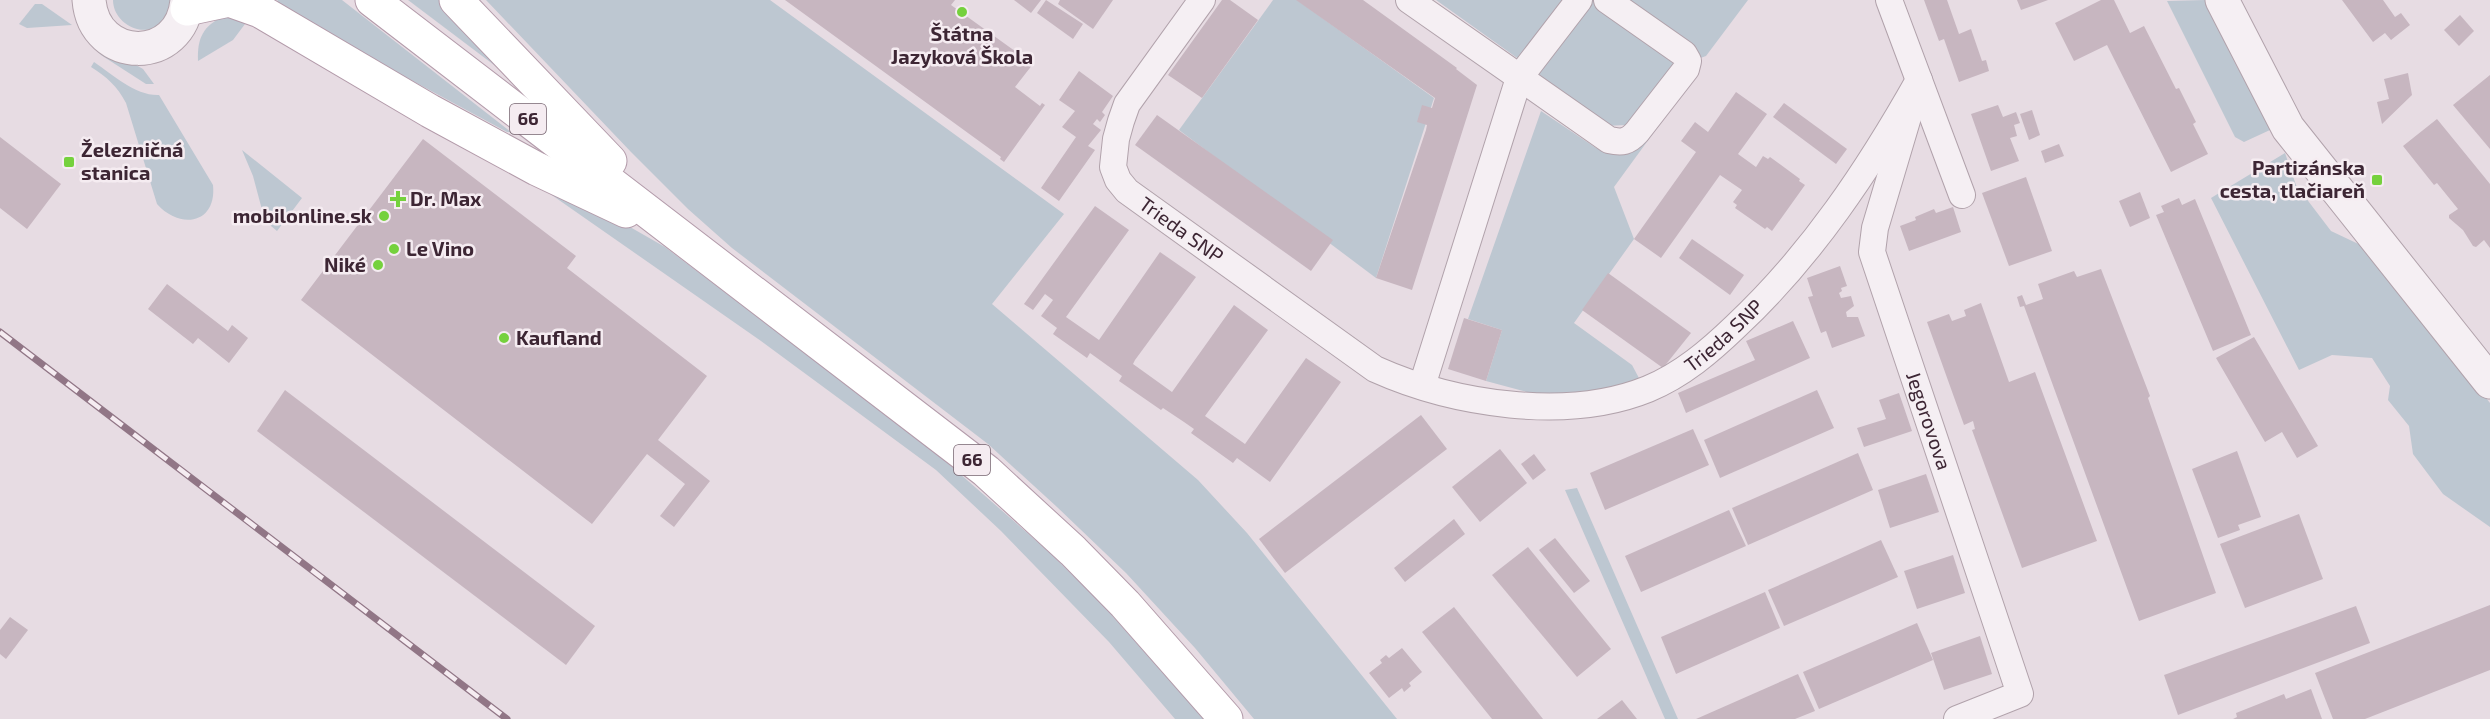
<svg xmlns="http://www.w3.org/2000/svg" width="2490" height="719" font-family="'Exo 2',sans-serif">
  <rect width="100%" height="100%" fill="#e7dce3"/>
  <!-- green -->
  <g fill="#bdc7d1">
    <path d="M 113,0 L 171,0 L 171,2 C 169,7 168,15 164,19 C 148,42 113,25 113,0 Z"/>
    <polygon points="277,0 342,0 511,132 507,132 276,7 278,1"/>
    <polygon points="408,0 443,0 535,96"/>
    <polygon points="486,0 770,0 1064,214 992,304 1198,480 1247,533 1397,719 1254,719 1195,648 1126,573 1057,507 988,444 732,248 688,209 631,152"/>
    <polygon points="1273,0 1297,0 1434,98 1376,278 1179,130"/>
    <polygon points="1436,0 1748,0 1706,56 1675,67 1626,125 1604,126 1537,81 1520,60"/>
    <polygon points="2205,0 2236,65 2268,122 2270,130 2244,142 2235,137 2167,1"/>
    <polygon points="35,4 42,4 72,25 27,28 19,24"/>
    <path d="M 224,16 L 251,16 L 233,40 L 198,61 C 197,38 203,26 224,16 Z"/>
    <polygon points="96,42 143,69 154,84 146,84 101,55 97,51"/>
    <path d="M 94,62 C 113,75 136,96 159,95 L 213,185 C 217,224 180,230 157,204 L 126,103 C 117,86 107,77 91,67 Z"/>
    <polygon points="1541,111 1596,148 1616,153 1668,113 1614,187 1634,239 1574,323 1632,365 1640,380 1601,391 1553,399 1486,381 1502,330 1468,319"/>
    <polygon points="242,150 302,198 277,231 265,221 253,176"/>
    <polygon points="2285,153 2296,185 2331,231 2369,249 2490,403 2490,527 2443,494 2413,454 2409,426 2388,400 2390,386 2372,358 2332,355 2299,370 2211,198"/>
    <polygon points="493,154 581,199 665,247 927,445 1048,551 1102,604 1204,719 1175,719 1109,642 1001,531 936,470 761,341"/>
    <polygon points="1577,488 1678,719 1665,719 1565,490"/>
  </g>
  <!-- building -->
  <g fill="#c7b6c0">
    <polygon points="785,0 955,0 951,5 1033,64 1015,87 1040,106 1042,103 1045,105 1004,162 1000,159 1001,157"/>
    <polygon points="1014,0 1041,0 1031,13"/>
    <polygon points="1046,0 1083,24 1073,39 1037,13"/>
    <polygon points="1060,0 1113,0 1093,29 1058,4"/>
    <polygon points="1222,0 1230,0 1258,20 1202,98 1168,75"/>
    <polygon points="1296,0 1363,0 1457,68 1456,69 1477,85 1412,290 1376,278 1426,130 1427,125 1417,122 1422,105 1432,108 1435,98"/>
    <polygon points="1924,0 1947,0 1959,34 1971,29 1982,61 1986,60 1989,71 1959,82 1944,39 1939,41"/>
    <polygon points="2017,0 2048,0 2021,10"/>
    <polygon points="2101,0 2114,0 2130,33 2144,26 2176,89 2179,88 2196,122 2193,124 2208,154 2171,172 2107,45 2074,61 2055,23"/>
    <polygon points="2342,0 2383,0 2395,17 2401,13 2410,25 2391,40 2385,33 2373,42"/>
    <polygon points="2460,15 2474,31 2459,46 2444,30"/>
    <polygon points="1079,71 1113,96 1102,112 1105,115 1100,122 1097,119 1093,124 1101,130 1088,146 1095,150 1059,201 1041,188 1076,137 1062,127 1075,111 1059,100"/>
    <polygon points="2408,73 2412,95 2382,124 2377,102 2389,99 2384,79"/>
    <polygon points="2490,75 2490,149 2453,105"/>
    <polygon points="1736,92 1767,114 1738,154 1756,167 1763,156 1768,159 1770,157 1800,179 1799,181 1805,185 1772,231 1767,227 1765,229 1735,208 1737,205 1733,202 1742,190 1720,175 1661,258 1634,239 1696,152 1681,141 1695,122 1708,132"/>
    <polygon points="1784,103 1847,149 1836,164 1773,117"/>
    <polygon points="1998,105 2003,117 2016,112 2020,123 2014,125 2017,136 2010,138 2019,161 1991,171 1971,114"/>
    <polygon points="2032,110 2040,135 2029,140 2020,114"/>
    <polygon points="1157,115 1333,240 1311,271 1135,145"/>
    <polygon points="2437,119 2490,184 2490,248 2484,240 2476,247 2473,246 2463,230 2449,218 2449,215 2458,209 2437,183 2434,185 2403,146"/>
    <polygon points="0,137 61,184 27,229 0,208"/>
    <polygon points="423,139 576,256 567,268 707,376 658,440 710,481 674,527 660,516 685,484 647,454 592,524 301,300"/>
    <polygon points="2059,144 2064,156 2045,163 2041,151"/>
    <polygon points="2026,177 2052,251 2009,266 1982,193"/>
    <polygon points="2140,192 2150,218 2130,227 2119,201"/>
    <polygon points="2179,198 2182,205 2195,199 2251,335 2213,351 2156,215 2164,212 2161,206"/>
    <polygon points="1095,206 1129,230 1066,317 1099,340 1160,252 1196,277 1135,360 1133,364 1140,369 1172,392 1234,305 1268,330 1205,416 1245,444 1306,358 1341,382 1270,482 1237,458 1233,463 1191,433 1194,429 1184,422 1163,408 1161,410 1119,381 1122,376 1090,353 1087,358 1053,334 1057,328 1041,316 1053,300 1045,294 1033,310 1024,304"/>
    <polygon points="1953,207 1961,232 1909,251 1900,226 1916,220 1915,217 1934,209 1936,213"/>
    <polygon points="1692,239 1744,275 1730,295 1679,258"/>
    <polygon points="1840,266 1847,286 1841,288 1842,291 1839,293 1841,298 1851,296 1854,306 1846,312 1847,317 1858,317 1865,336 1832,348 1826,331 1821,333 1808,297 1813,296 1807,278"/>
    <polygon points="2101,269 2150,396 2148,398 2216,593 2139,621 2024,306 2020,307 2017,297 2022,295 2026,305 2043,299 2038,284 2074,271 2077,277"/>
    <polygon points="1608,273 1691,333 1663,368 1582,310"/>
    <polygon points="167,284 228,331 232,325 248,338 229,363 198,338 193,344 148,309"/>
    <polygon points="1981,303 2009,382 2035,372 2097,541 2022,568 1972,430 1975,429 1973,421 1964,425 1927,322 1949,314 1952,321 1966,316 1964,310"/>
    <polygon points="1464,318 1502,330 1486,381 1448,369"/>
    <polygon points="1793,321 1810,358 1686,413 1678,393 1755,360 1746,341"/>
    <polygon points="2254,337 2318,446 2297,458 2282,432 2265,442 2216,358"/>
    <polygon points="285,390 595,626 566,665 257,431"/>
    <polygon points="1817,390 1834,428 1720,478 1704,440"/>
    <polygon points="1899,393 1912,431 1864,447 1857,428 1886,419 1879,400"/>
    <polygon points="1421,415 1447,449 1285,573 1259,539"/>
    <polygon points="1693,429 1709,465 1605,510 1590,473"/>
    <polygon points="1500,449 1527,483 1480,522 1452,487"/>
    <polygon points="2237,451 2261,517 2238,525 2240,530 2218,538 2192,469"/>
    <polygon points="1858,453 1873,490 1748,545 1732,508"/>
    <polygon points="1534,454 1546,470 1533,480 1521,464"/>
    <polygon points="1926,474 1939,512 1890,528 1878,490"/>
    <polygon points="1729,510 1746,546 1641,592 1625,556"/>
    <polygon points="2299,514 2323,579 2245,608 2220,544"/>
    <polygon points="1454,519 1465,534 1405,582 1394,568"/>
    <polygon points="1555,538 1590,581 1574,593 1539,550"/>
    <polygon points="1881,540 1898,577 1784,626 1768,590"/>
    <polygon points="1528,547 1611,649 1577,677 1492,575"/>
    <polygon points="1953,555 1965,593 1917,609 1904,571"/>
    <polygon points="1765,592 1780,628 1676,674 1661,637"/>
    <polygon points="2490,605 2490,670 2365,719 2333,719 2315,673"/>
    <polygon points="2356,606 2370,643 2178,715 2164,675"/>
    <polygon points="1454,607 1543,719 1492,719 1422,632"/>
    <polygon points="10,617 28,630 6,659 0,654 0,630"/>
    <polygon points="1917,623 1933,660 1819,709 1803,672"/>
    <polygon points="1980,636 1992,674 1944,690 1931,653"/>
    <polygon points="1402,648 1422,672 1409,683 1411,686 1404,692 1402,688 1389,698 1369,673 1382,663 1380,660 1386,655 1389,658"/>
    <polygon points="1798,674 1815,711 1795,719 1696,719"/>
    <polygon points="2311,689 2322,719 2233,719 2237,717 2236,713 2284,694 2286,699"/>
    <polygon points="1622,700 1637,719 1597,719"/>
  </g>
  <g fill="none" stroke-linecap="round" stroke-linejoin="round">
    <!-- minor casing -->
    <g stroke="#b1a2ab" stroke-width="28">
      <g id="minor">
        <path id="s1" d="M 1202,0 L 1127,104 L 1121,121 L 1116,139 L 1113,167 L 1118,180 L 1127,191 L 1375,369 C 1453,404 1567,422 1648,389 C 1682,375 1710,351 1736,326 C 1811,256 1869,169 1919,80"/>
        <path d="M 1409,0 L 1609,140 C 1622,143 1628,142 1637,132 L 1686,69 L 1688,61 L 1684,54 L 1607,0"/>
        <polyline points="1889,0 1962,195"/>
        <path id="s2" d="M 1908,117 L 1875,228 L 1872,252 L 2020,694 L 1957,719"/>
        <polyline points="1422,386 1519,78 1579,0"/>
      </g>
    </g>
    <!-- tertiary casing -->
    <g stroke="#b1a2ab" stroke-width="35">
      <g id="tertiary">
        <path d="M 89,0 C 94,64 182,65 187,0"/>
        <polyline points="2222,0 2288,128 2490,382"/>
      </g>
    </g>
    <!-- primary casing -->
    <g stroke="#b39baa" stroke-width="35">
      <g id="primary">
        <polyline points="372,0 986,471 1073,551 1125,604 1226,719"/>
        <polyline points="456,0 610,161"/>
        <polyline points="187,9 229,0 260,11 430,111 537,169 626,211"/>
      </g>
    </g>
    <!-- minor -->
    <use href="#minor" stroke="#f5eff3" stroke-width="26"/>
    <!-- tertiary -->
    <use href="#tertiary" stroke="#f5eff3" stroke-width="33"/>
    <!-- primary -->
    <use href="#primary" stroke="#fff" stroke-width="33"/>
    <!-- rail casing -->
    <g stroke="#917686" stroke-width="7">
      <polyline id="rail" points="0,332 507,719"/>
    </g>
    <!-- rail -->
    <use href="#rail" stroke="#f5ecf1" stroke-width="4.5" stroke-dasharray="14" stroke-linecap="butt"/>
  </g>
  <!-- markers -->
  <g fill="#75d13d" stroke="#f5ecf1" stroke-width="2">
    <circle cx="962" cy="12" r="6"/>
    <rect x="63" y="156" width="12" height="12" rx="3"/>
    <rect x="2371" y="174" width="12" height="12" rx="3"/>
    <path d="M395 190h6v6h6v6h-6v6h-6v-6h-6v-6h6z"/>
    <circle cx="384" cy="216" r="6"/>
    <circle cx="394" cy="249" r="6"/>
    <circle cx="378" cy="265" r="6"/>
    <circle cx="504" cy="338" r="6"/>
  </g>
  <g text-anchor="middle" stroke-width="5" stroke-linejoin="round" paint-order="stroke">
    <!-- shield labels -->
    <g fill="#f5ecf1" stroke="#74616d" stroke-width="1.5">
      <rect x="510" y="104" width="36" height="30" rx="4.5"/>
      <rect x="954" y="445" width="36" height="30" rx="4.5"/>
    </g>
    <g font-size="18" font-weight="bold" fill="#3d2634">
      <text x="528" y="125">66</text>
      <text x="972" y="466">66</text>
    </g>
    <!-- poi labels -->
    <g font-size="20" font-weight="bold" fill="#3d2634" stroke="#f5ecf1" text-anchor="start">
      <text x="962" y="41" text-anchor="middle">Štátna<tspan x="962" dy="23">Jazyková Škola</tspan></text>
      <text x="81" y="157">Železničná<tspan x="81" dy="23">stanica</tspan></text>
      <text x="2365" y="175" text-anchor="end">Partizánska<tspan x="2365" dy="23">cesta, tlačiareň</tspan></text>
      <text x="410" y="206">Dr. Max</text>
      <text x="372" y="223" text-anchor="end">mobilonline.sk</text>
      <text x="406" y="256">Le Vino</text>
      <text x="366" y="272" text-anchor="end">Niké</text>
      <text x="516" y="345">Kaufland</text>
    </g>
    <!-- street labels -->
    <g font-size="20" fill="#3d2634" stroke="#f5ecf1">
      <text dy="7" stroke="none"><textPath href="#s1" startOffset="288">Trieda SNP</textPath></text>
      <text dy="7" stroke="none"><textPath href="#s1" startOffset="900">Trieda SNP</textPath></text>
      <text dy="7" stroke="none"><textPath href="#s2" startOffset="318">Jegorovova</textPath></text>
    </g>
  </g>
</svg>
